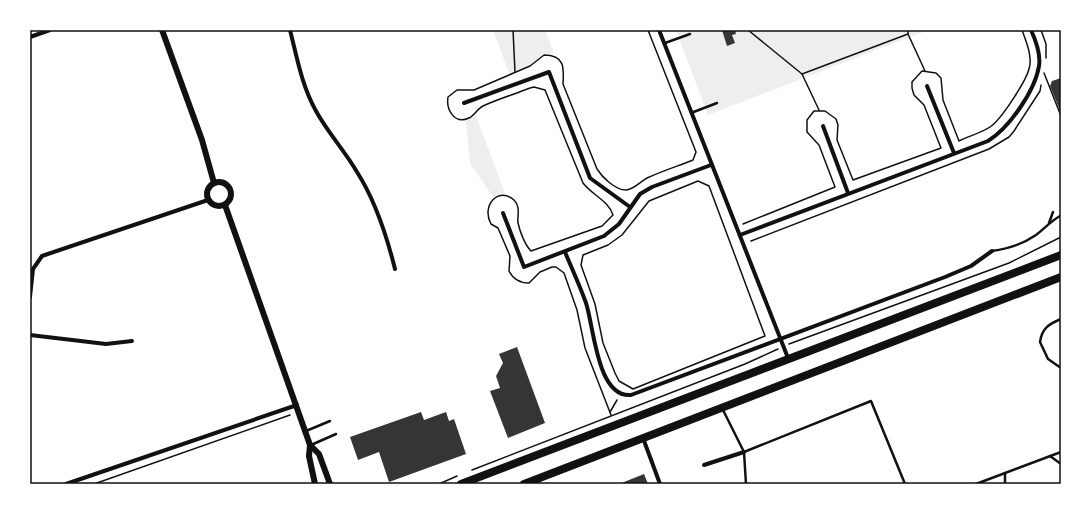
<svg xmlns="http://www.w3.org/2000/svg" width="1091" height="514" font-family="Karla,sans-serif">
  <rect width="100%" height="100%" fill="#fff"/>
  <!-- green -->
  <g fill="#eee">
    <polygon points="493,30 545,30 554,53 543,54 528,66 509,73"/>
    <polygon points="676,30 928,30 708,115"/>
    <polygon points="476,116 505,193 493,197 470,163 466,121"/>
  </g>
  <!-- building -->
  <g fill="#353535">
    <polygon points="722,30 735,30 736,34 732,35 735,43 727,46"/>
    <polygon points="1061,78 1061,113 1050,86 1052,81"/>
    <polygon points="517,347 545,423 508,438 490,391 500,388 496,376 503,363 499,354"/>
    <polygon points="421,412 424,420 446,412 449,421 454,419 466,454 389,482 379,452 358,460 350,437"/>
    <polygon points="644,474 648,484 619,484"/>
  </g>
  <g fill="none" stroke-linecap="round" stroke-linejoin="round">
    <!-- path -->
    <g stroke="#111" stroke-width="1.5">
      <polyline points="513,30 515,72"/>
      <polyline points="748,30 802,74 908,34"/>
      <polyline points="908,30 908,34 925,71"/>
      <polyline points="1041,30 1046,44 1046,58"/>
      <polyline points="1044,73 1061,116"/>
      <polyline points="802,74 819,110"/>
      <polygon points="698,181 709,186 765,336 633,389 619,381 615,373 603,343 595,304 581,265 583,255 608,245 622,235 649,201"/>
      <path d="M 743,224 L 835,187 L 819,145 L 807,132 L 807,120 L 814,111 L 825,111 L 836,119 L 838,125 L 837,140 L 853,180 L 941,148 L 924,105 L 914,95 L 912,88 L 912,82 L 922,71 L 936,73 L 941,78 L 943,100 L 959,141 C 969,136 981,133 990,127 C 1001,120 1026,81 1029,69 C 1033,57 1026,41 1022,30"/>
      <polyline points="751,241 989,149 1009,137 1014,131 1040,91 1041,85"/>
      <polyline points="789,344 1009,263 1061,237"/>
      <polyline points="610,412 617,400"/>
      <path d="M 611,415 L 585,348 L 577,310 L 564,273 L 556,267 L 552,267 L 540,272 L 529,283 C 519,283 513,279 509,271 L 510,256 L 498,228 L 491,224 C 481,206 498,186 514,200 C 521,207 517,215 518,223 C 520,232 525,245 531,251 L 602,226 L 613,215 C 609,201 592,195 583,183 L 545,90 L 534,87 L 530,88 C 515,94 498,99 483,106 C 477,109 474,116 469,118 C 454,125 446,109 448,97 L 457,90 L 474,90 L 530,66 L 544,55 C 565,55 564,68 563,84 L 597,169 C 602,177 615,190 626,190 C 633,190 640,182 647,178 C 662,171 678,166 693,160 L 696,152 L 648,30"/>
      <polyline points="472,470 745,364 778,349"/>
      <polyline points="94,484 290,415"/>
      <polyline points="439,484 457,476"/>
    </g>
    <!-- service -->
    <g stroke="#111" stroke-width="2.5">
      <polyline points="665,43 690,34"/>
      <polyline points="691,113 717,103"/>
      <polyline points="1049,223 1053,212"/>
      <path d="M 992,251 C 1007,249 1023,244 1036,235 C 1044,229 1051,221 1060,216"/>
      <path d="M 1061,319 C 1049,324 1042,328 1040,342 L 1048,359 L 1061,368"/>
      <polyline points="722,408 744,452 746,484"/>
      <polyline points="306,431 330,421"/>
      <polyline points="311,445 336,434"/>
      <polyline points="744,452 871,401 905,484"/>
      <polyline points="1050,456 1061,464"/>
      <polyline points="976,484 1061,452"/>
      <polyline points="1005,484 1005,473"/>
    </g>
    <!-- minor -->
    <g stroke="#111" stroke-width="4">
      <path d="M 290,30 C 297,58 302,86 316,111 C 328,133 345,151 357,172 C 375,200 387,237 395,269"/>
      <polyline points="659,30 788,358"/>
      <polyline points="30,37 50,30"/>
      <polyline points="927,86 954,153"/>
      <polyline points="464,103 549,72 590,178 630,207"/>
      <polyline points="823,126 848,193"/>
      <polyline points="503,213 524,267 604,236 619,224 640,194 652,187 711,165"/>
      <path d="M 740,235 L 988,141 C 1009,128 1035,91 1039,66 C 1041,54 1036,41 1031,30"/>
      <path d="M 565,252 C 572,269 580,286 586,303 C 594,327 597,398 631,395 L 945,277 L 971,266 L 992,251"/>
      <polyline points="30,297 33,269 42,256 208,200"/>
      <polyline points="30,335 106,344 132,341"/>
      <polyline points="643,438 660,484"/>
      <polyline points="704,465 744,452"/>
      <polyline points="66,484 297,405"/>
    </g>
    <!-- tertiary -->
    <g stroke="#111" stroke-width="6">
      <polyline points="162,30 202,140 214,183"/>
      <circle cx="219" cy="194" r="12"/>
      <polyline points="225,205 310,445 319,454 330,484"/>
      <polyline points="310,445 309,456 315,484"/>
    </g>
    <!-- primary -->
    <g stroke="#111" stroke-width="8">
      <polyline points="461,484 1061,255"/>
      <polyline points="524,484 1061,277"/>
    </g>
  </g>
  <!-- border -->
  <rect width="1091" height="514" fill="none" stroke="#ffffff" stroke-width="62"/>
  <rect x="31" y="31" width="1029" height="452" fill="none" stroke="#111" stroke-width="1.5"/>
</svg>
